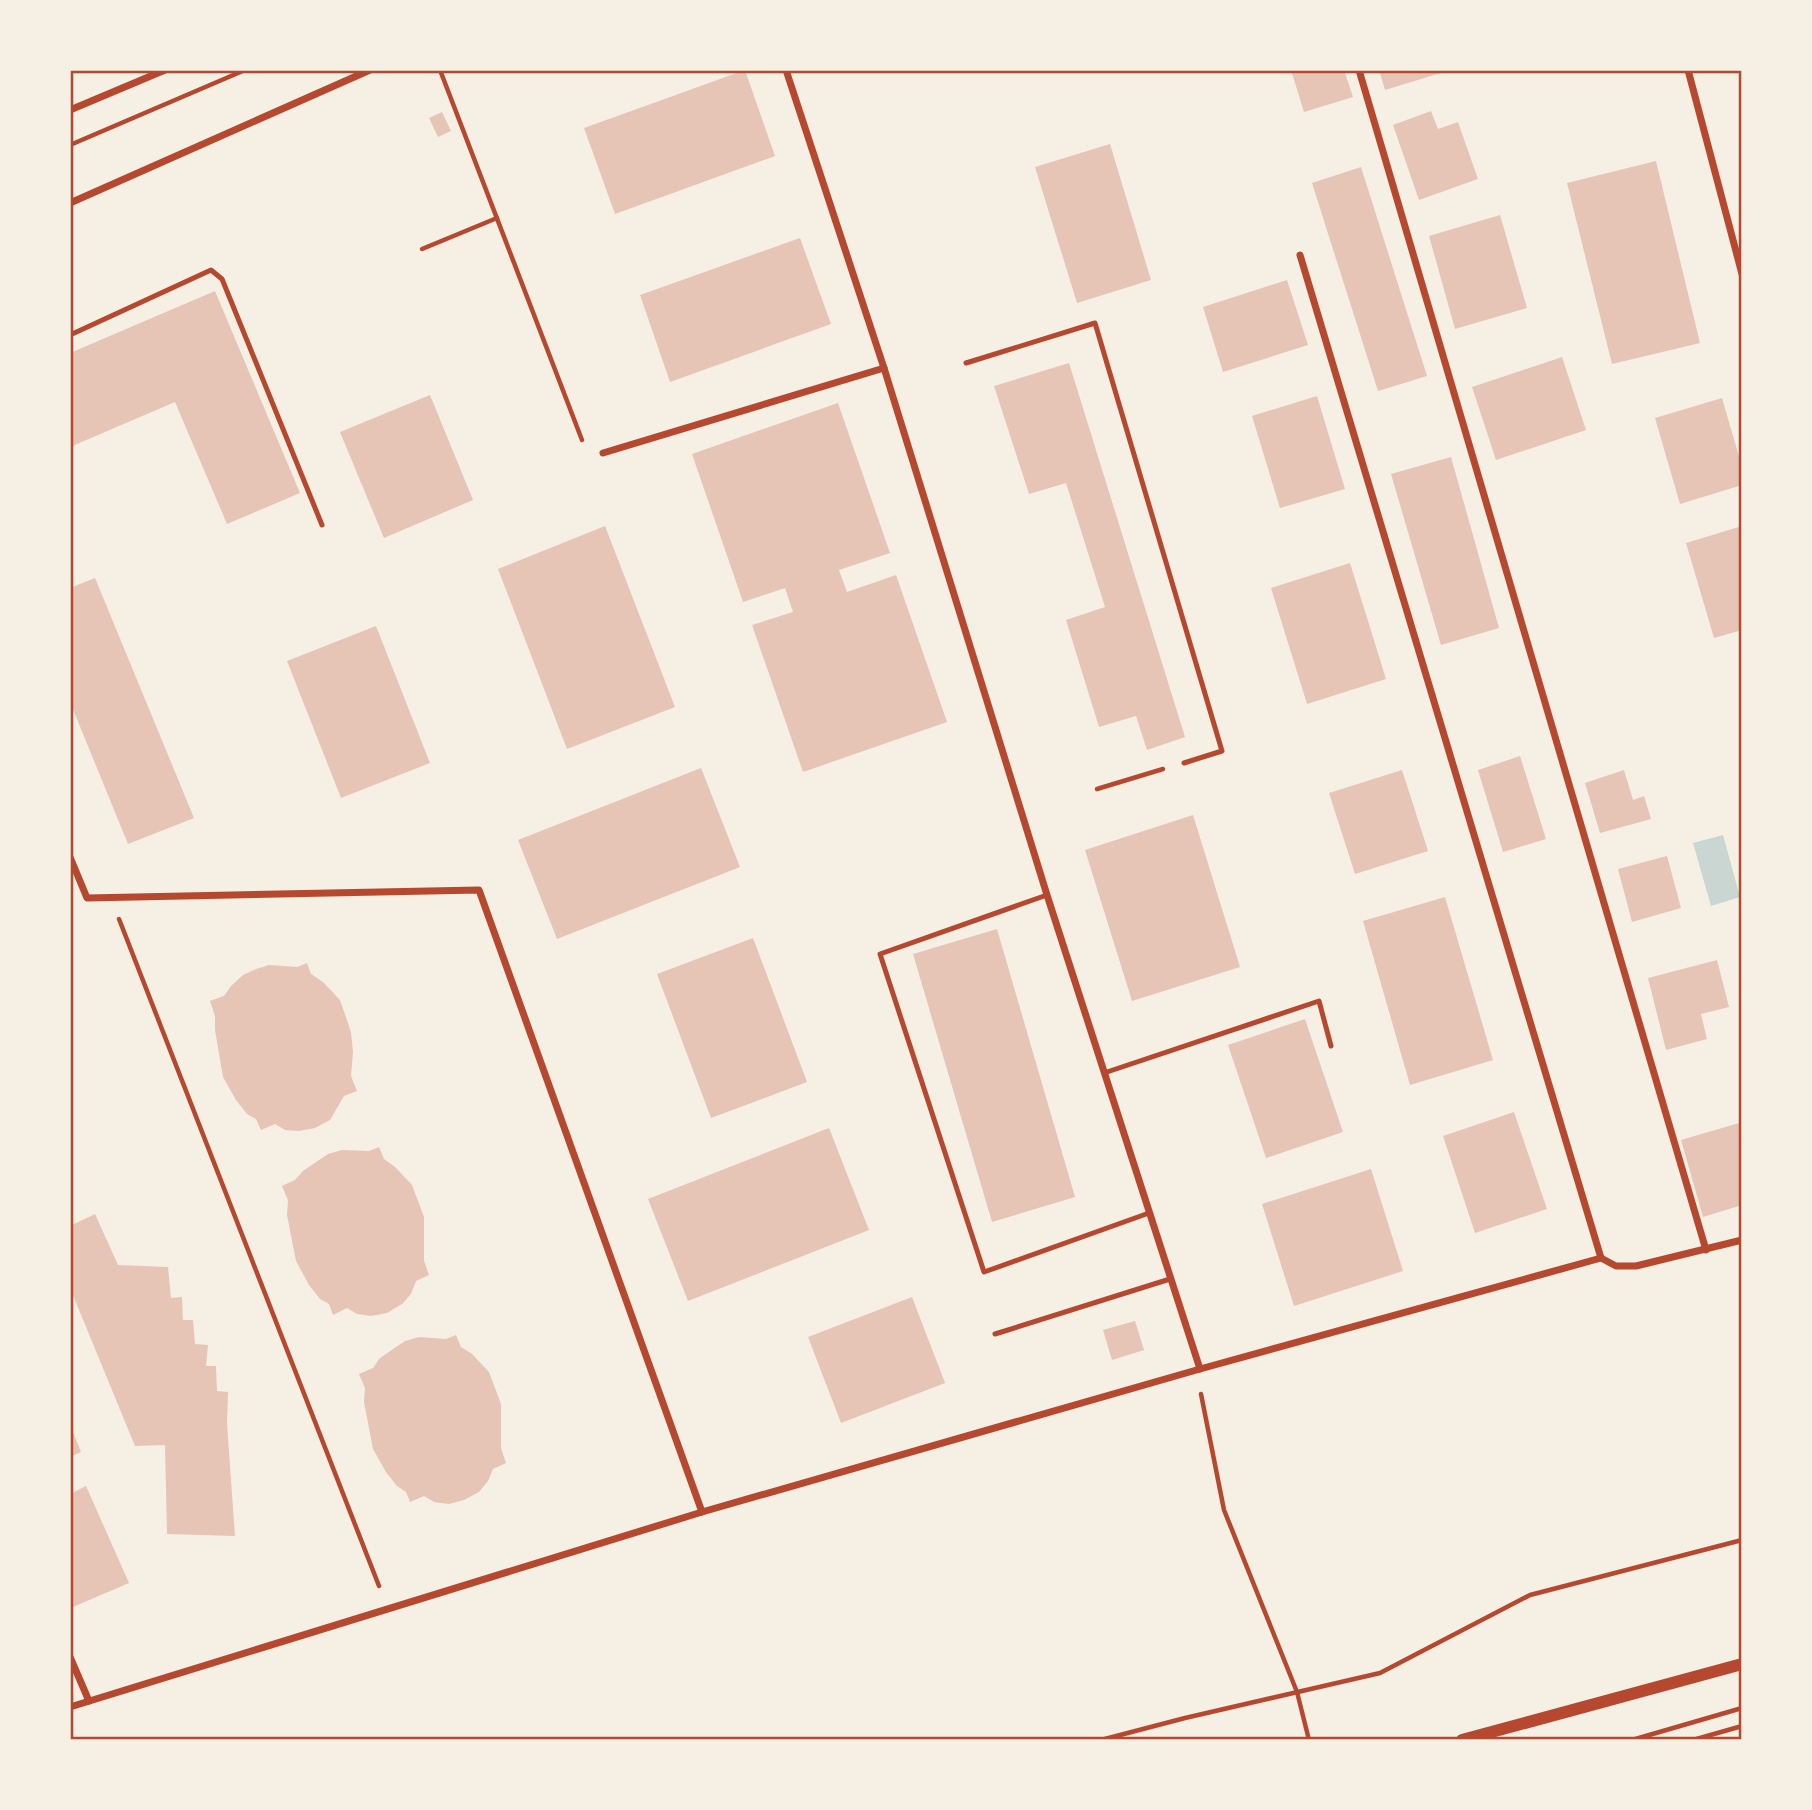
<svg xmlns="http://www.w3.org/2000/svg" width="1812" height="1810" font-family="'Golos Text',sans-serif">
  <rect width="100%" height="100%" fill="#f6efe4"/>
  <!-- water -->
  <polygon fill="#c9d6d2" points="1723,835 1740,897 1711,906 1693,843"/>
  <!-- building -->
  <g fill="#e6c5b7">
    <polygon points="745,70 775,156 615,214 584,128"/>
    <polygon points="1291,70 1344,70 1353,97 1304,112"/>
    <polygon points="1379,70 1447,70 1447,71 1385,90"/>
    <polygon points="1431,111 1438,129 1458,122 1478,179 1419,200 1393,125"/>
    <polygon points="442,112 451,131 438,137 429,118"/>
    <polygon points="1110,144 1151,280 1077,303 1035,167"/>
    <polygon points="1656,161 1700,343 1612,364 1567,183"/>
    <polygon points="1361,167 1427,376 1378,391 1312,183"/>
    <polygon points="1500,215 1527,308 1455,329 1429,236"/>
    <polygon points="800,238 831,324 670,382 640,295"/>
    <polygon points="1287,280 1308,345 1223,372 1203,307"/>
    <polygon points="215,291 300,493 227,524 175,402 70,447 70,353"/>
    <polygon points="1562,357 1586,430 1496,460 1472,387"/>
    <polygon points="1069,363 1185,737 1147,750 1136,716 1099,727 1066,620 1105,607 1066,483 1029,494 994,386"/>
    <polygon points="430,395 473,500 384,538 340,432"/>
    <polygon points="1317,396 1345,489 1280,508 1252,416"/>
    <polygon points="1722,398 1742,467 1742,485 1680,504 1655,418"/>
    <polygon points="838,403 890,553 839,570 847,592 896,575 947,722 803,772 752,625 793,612 785,588 743,602 692,454"/>
    <polygon points="1451,457 1499,628 1441,645 1391,474"/>
    <polygon points="605,526 675,707 567,749 498,569"/>
    <polygon points="1742,526 1742,630 1714,638 1686,543"/>
    <polygon points="1350,563 1386,679 1307,704 1271,588"/>
    <polygon points="95,578 194,818 128,844 70,702 70,588"/>
    <polygon points="376,626 430,763 341,798 287,661"/>
    <polygon points="1520,756 1546,839 1503,852 1478,770"/>
    <polygon points="701,768 740,867 557,939 518,840"/>
    <polygon points="1402,770 1428,851 1355,874 1329,793"/>
    <polygon points="1624,770 1633,800 1644,796 1651,819 1600,833 1585,783"/>
    <polygon points="1193,815 1240,967 1132,1001 1085,850"/>
    <polygon points="1667,856 1681,908 1632,922 1618,869"/>
    <polygon points="1445,897 1493,1060 1410,1085 1363,921"/>
    <polygon points="997,929 1075,1197 992,1222 913,954"/>
    <polygon points="753,938 807,1082 711,1118 657,974"/>
    <polygon points="1717,960 1729,1007 1701,1014 1707,1039 1666,1050 1648,978"/>
    <polygon points="307,963 311,974 323,982 340,1000 351,1032 353,1052 351,1076 357,1091 344,1096 330,1120 315,1128 299,1131 285,1130 275,1124 261,1130 256,1119 247,1114 236,1100 223,1077 215,1030 215,1016 210,1001 224,996 231,986 243,975 256,969 269,965 297,967"/>
    <polygon points="1305,1019 1343,1132 1266,1158 1228,1045"/>
    <polygon points="1514,1112 1547,1209 1475,1233 1443,1136"/>
    <polygon points="1739,1123 1742,1133 1742,1205 1703,1217 1681,1140"/>
    <polygon points="829,1128 869,1230 688,1301 648,1199"/>
    <polygon points="379,1147 384,1159 395,1167 412,1185 424,1217 424,1261 429,1275 416,1281 411,1294 402,1304 387,1313 371,1316 357,1314 347,1308 333,1315 329,1304 320,1299 309,1285 296,1261 287,1215 288,1200 282,1186 295,1180 303,1171 328,1154 342,1150 369,1151"/>
    <polygon points="1371,1169 1403,1271 1294,1306 1262,1204"/>
    <polygon points="95,1214 118,1265 168,1267 171,1298 182,1297 183,1320 193,1320 195,1344 208,1345 206,1366 216,1366 217,1391 228,1392 227,1424 235,1536 167,1534 165,1445 135,1446 70,1288 70,1226"/>
    <polygon points="912,1297 945,1383 841,1423 808,1337"/>
    <polygon points="1135,1321 1144,1350 1112,1360 1103,1330"/>
    <polygon points="456,1335 461,1347 472,1354 489,1372 501,1404 501,1448 506,1463 493,1469 488,1481 479,1492 464,1500 449,1504 434,1502 424,1496 410,1502 406,1492 397,1486 386,1472 373,1449 364,1402 365,1388 359,1374 373,1368 380,1358 405,1341 419,1337 446,1339"/>
    <polygon points="70,1425 81,1452 70,1457"/>
    <polygon points="86,1486 129,1583 73,1607 70,1600 70,1494"/>
  </g>
  <g fill="none" stroke-linecap="round" stroke-linejoin="round">
    <!-- path -->
    <g stroke="#b5482f" stroke-width="4.5">
      <polyline points="440,70 582,440"/>
      <polyline points="70,145 245,70"/>
      <polyline points="422,249 497,218"/>
      <polyline points="1097,789 1163,769"/>
      <polyline points="119,919 379,1586"/>
      <polyline points="1201,1394 1224,1510 1297,1692 1309,1740"/>
      <polyline points="1101,1740 1185,1718 1380,1673 1530,1595 1742,1540"/>
      <polyline points="1632,1740 1742,1708"/>
      <polyline points="1693,1740 1742,1726"/>
    </g>
    <!-- service -->
    <g stroke="#b5482f" stroke-width="5">
      <polyline points="70,335 211,270 222,279 322,525"/>
      <polyline points="966,363 1095,323 1222,751 1184,763"/>
      <polyline points="1047,895 880,954 984,1272 1149,1213"/>
      <polyline points="1104,1073 1319,1001 1331,1046"/>
      <polyline points="995,1334 1170,1279"/>
    </g>
    <!-- minor -->
    <g stroke="#b5482f" stroke-width="7">
      <polyline points="786,70 884,368 1047,895 1200,1369"/>
      <polyline points="1359,70 1706,1250"/>
      <polyline points="1688,70 1742,274"/>
      <polyline points="70,110 165,70"/>
      <polyline points="70,203 370,70"/>
      <polyline points="1300,255 1601,1258"/>
      <polyline points="603,453 884,368"/>
      <polyline points="70,857 87,898 479,890 702,1512"/>
      <polyline points="70,1657 89,1701"/>
      <polyline points="70,1707 702,1512 1200,1369 1601,1258 1616,1266 1636,1266 1742,1240"/>
    </g>
    <!-- tertiary -->
    <polyline stroke="#b5482f" stroke-width="12" points="1462,1740 1742,1664"/>
  </g>
  <!-- border -->
  <rect width="1812" height="1810" fill="none" stroke="#f6efe4" stroke-width="144"/>
  <rect x="72" y="72" width="1668" height="1666" fill="none" stroke="#b5482f" stroke-width="2.5"/>
</svg>
